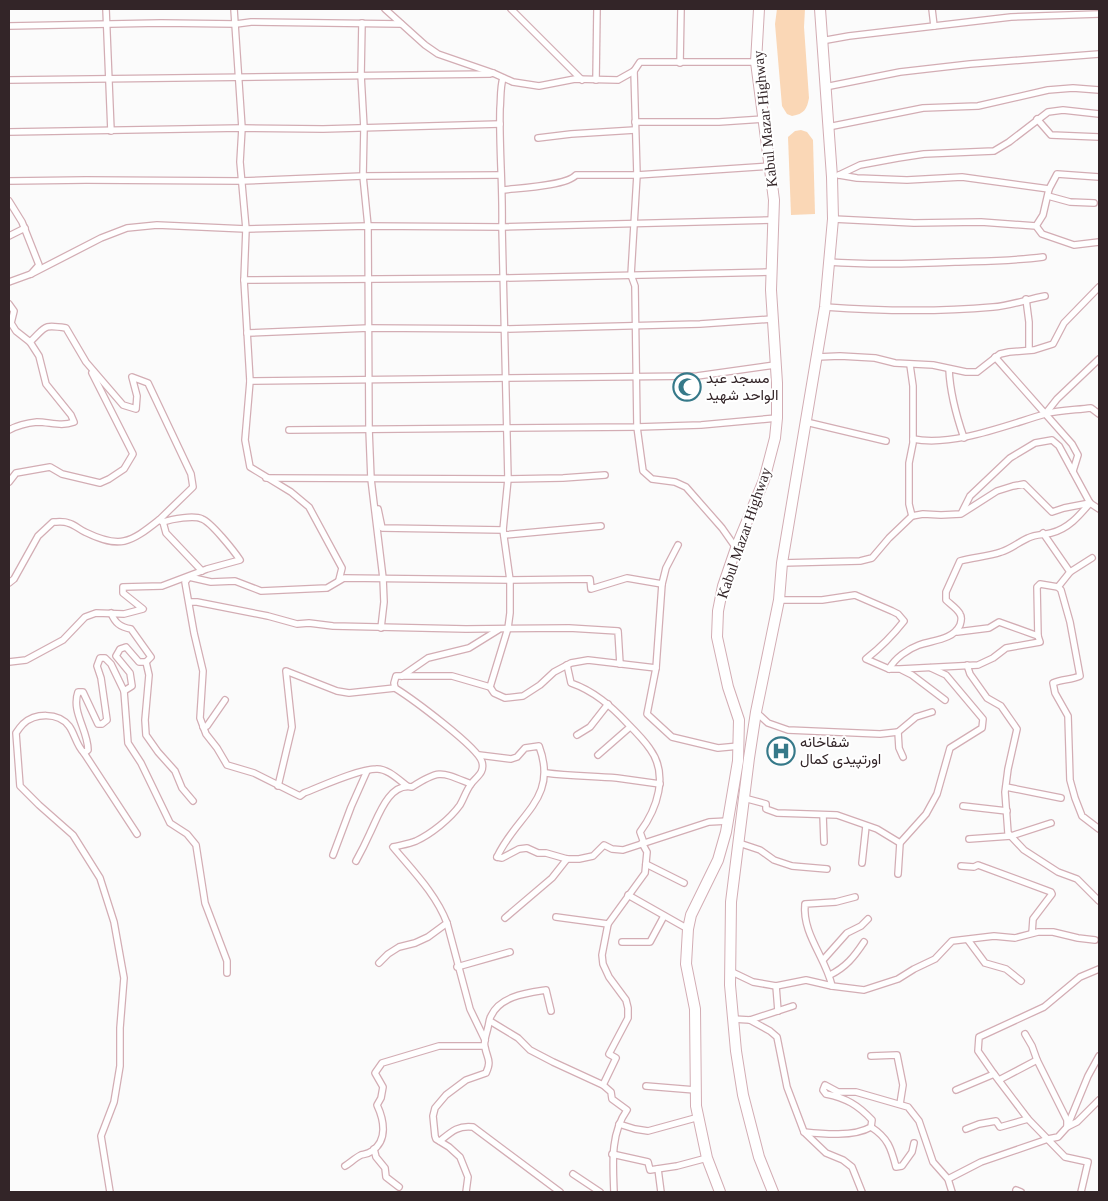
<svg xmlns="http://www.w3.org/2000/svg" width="1108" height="1201" font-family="'Times New Roman',Vazirmatn,serif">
  <rect width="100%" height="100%" fill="#fbfbfb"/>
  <!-- green -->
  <g fill="#fad7b6">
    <path d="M 777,9 L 805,9 L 804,27 L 809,98 C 807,109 804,114 792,116 L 787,114 L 782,106 L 775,24 Z"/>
    <polygon points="801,130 807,132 813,140 815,214 791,215 788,137 795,131"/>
  </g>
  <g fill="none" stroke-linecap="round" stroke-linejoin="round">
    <!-- minor casing -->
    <g stroke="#d3adb4" stroke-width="8">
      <g id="minor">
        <polyline points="106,9 111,131"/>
        <polyline points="234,9 242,128 240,162 246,229 244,280 250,381 245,440 250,467 291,492 309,507 342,568 339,580"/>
        <polyline points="385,9 425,45 438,54 493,73 513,82 539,86 575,79 618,80 634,71 640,62 756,62"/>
        <polyline points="511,9 582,80"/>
        <polyline points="932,9 934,26"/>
        <polyline points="362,23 361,75 364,128 363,176 368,226 369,429 371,479 383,578 384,602 381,628"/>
        <polyline points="9,26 161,23 236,24 251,22 401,24"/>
        <polyline points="821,41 849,36 1011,17 1099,14"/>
        <polyline points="680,63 681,9"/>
        <polyline points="634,71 637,175 631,275 635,286 637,427 643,471 652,479 675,482 686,487 722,528 736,548"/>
        <polyline points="9,80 490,74 493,73"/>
        <polyline points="596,80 597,9"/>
        <polyline points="825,87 900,72 970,64 1099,54"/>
        <polyline points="1037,119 1051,135 1099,137"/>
        <polyline points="635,122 719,122 764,119"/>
        <polyline points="828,127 923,108 978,106 1048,90 1073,88 1099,90"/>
        <polyline points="9,132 242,128 323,129 500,124"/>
        <polyline points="538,138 571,134 635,130"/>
        <polyline points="839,175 860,165 898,158 924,154 994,151 1009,142 1048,112 1063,110 1099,114"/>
        <polyline points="839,175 857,178 907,180 962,177 1049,189"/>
        <polyline points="9,181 86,180 241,181 363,176 500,175"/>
        <path d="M 503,190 C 519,188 566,186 576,175 L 637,175 L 770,166"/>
        <polyline points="1048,196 1070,202 1094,203"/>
        <polyline points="9,201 22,222 39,265 31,274 9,282"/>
        <polyline points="833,219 914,223 981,222 1036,226 1042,234 1074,245 1099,242"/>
        <polyline points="1036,226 1043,215 1049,189 1057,174 1099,177"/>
        <polyline points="9,236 25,228"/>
        <path d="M 828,262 C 870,265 913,264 955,262 C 985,261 1013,261 1043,257"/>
        <polyline points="31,274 101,238 127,228 157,225 246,229 368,226 502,227 774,220"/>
        <polyline points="244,280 504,278 771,272"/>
        <polyline points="1026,299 1029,322 1029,350"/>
        <path d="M 9,304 L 14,311 L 11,323 L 16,331 L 30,342 C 46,327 42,324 66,328 L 86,362 L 123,405 L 136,409 L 137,396 L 132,377 L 148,383 L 191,474 L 193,487 L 159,520 L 163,522 C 172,519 194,515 202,519 C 211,522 234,551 240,560 L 207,569 L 162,586 L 123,587 L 123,593 L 143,609 L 124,614 L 96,613 L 85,617 L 63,640 L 26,660 L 9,662"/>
        <path d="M 825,307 C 880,311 937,312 993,307 C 1010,306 1028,299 1045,296"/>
        <polyline points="247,333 369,328 505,329 700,324 772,319"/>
        <polyline points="817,357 840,356 875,358 895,363 933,365 966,372 977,372 1000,354 1009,352 1034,350 1053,344 1064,323 1099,287"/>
        <polyline points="995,357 1072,444 1078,455 1073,471"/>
        <polyline points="910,365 913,386 913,443 909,463 909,504 912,516"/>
        <path d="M 949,369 C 950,393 956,415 964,438"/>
        <polyline points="250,381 697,376 775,365"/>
        <polyline points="1046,413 1057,399 1099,359"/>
        <polyline points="806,422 886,441"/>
        <path d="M 9,430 C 18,425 27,423 37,422 C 50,422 61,427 74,422 L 71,415 L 46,384 L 39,356 L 30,342"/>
        <polyline points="289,430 637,427 701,425 777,418"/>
        <path d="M 913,439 C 953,447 1007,425 1045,414 C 1059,410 1076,410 1091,408 L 1099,414"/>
        <polyline points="266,478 508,479 563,478 605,475"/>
        <polyline points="9,482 16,473 50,467 62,474 100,483 109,479 124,469 133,454 92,373"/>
        <polyline points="378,509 382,528 503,530"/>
        <polyline points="962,512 970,496 1010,458 1035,443 1052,440 1059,446 1090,503 1099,509"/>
        <polyline points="163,522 166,533 202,571"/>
        <polyline points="1043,533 1070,572"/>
        <polyline points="504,535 601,526"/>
        <polyline points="678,545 666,568 662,584 656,668 647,714 672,737 718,748 739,746"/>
        <polyline points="782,563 860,561 872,558 889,538 912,516 923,514 941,515 961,514 997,491 1013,486 1024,484 1052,512 1064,508 1090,503"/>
        <path d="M 9,583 L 14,579 L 38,536 L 53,522 C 57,522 64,521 68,523 C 74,524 80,530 85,532 C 120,549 130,543 159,520"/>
        <polyline points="1058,587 1070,572 1092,558"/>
        <path d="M 779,600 L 822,600 L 855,595 L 892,611 L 898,614 L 904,621 C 893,635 880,648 866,659 L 889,669 L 900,669 L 978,665 L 993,658 L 1006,648 L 1040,642 L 1038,636 L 1037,587 L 1040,584 L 1058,587 L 1061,590 L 1070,622 L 1080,676 C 1071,680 1062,679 1053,683 L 1055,693 L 1068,716 L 1070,780 L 1075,798 L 1082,816 L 1099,829"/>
        <polyline points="189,602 197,602 268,616 297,624 309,623 333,626 466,629 569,628 618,631 620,664"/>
        <polyline points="957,632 989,628 999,622 1038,636"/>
        <polyline points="146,662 149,675 145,720 146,735 158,752 175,771 182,788 193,801"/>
        <path d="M 567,665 L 571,683 C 594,691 611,706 627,723 C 635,731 644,740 650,749 C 669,775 657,809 640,832 L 644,843"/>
        <polyline points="967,665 970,674 987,698 1001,706 1017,729 1008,769 1005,792 1008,833 1024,850 1058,872 1077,879 1099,901"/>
        <path d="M 889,669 C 895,658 908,649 919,645 C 933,640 953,640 960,625 C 961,622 962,617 960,614 C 958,609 950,604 946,600 L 946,592 L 960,561 C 973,557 987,557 1001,552 C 1011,549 1019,542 1028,538 C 1036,534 1043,535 1051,533 C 1068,529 1079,516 1090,503"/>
        <polyline points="902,670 912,675 945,700"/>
        <polyline points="402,676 428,658 469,648 498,630"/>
        <path d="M 490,687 L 508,628 L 510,613 L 510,580 L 503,530 L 508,479 L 502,227 C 503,187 499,149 500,109 C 501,99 500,88 503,78"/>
        <polyline points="124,691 128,743 141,763 170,823 187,834 196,845 205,903 227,961 227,973"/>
        <polyline points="756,712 768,723 788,730 880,734 898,732 916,717 932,712"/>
        <polyline points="203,727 207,726 225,700"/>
        <polyline points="898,732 899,748 903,757"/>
        <polyline points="577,735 590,727 608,704"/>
        <polyline points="84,753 137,834"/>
        <path d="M 479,755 L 511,759 L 517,757 L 525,748 L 539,746 C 559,799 517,814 497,857"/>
        <polyline points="598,755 630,727"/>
        <path d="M 546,773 C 569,776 593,776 617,778 C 631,780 646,782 660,784"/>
        <polyline points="278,786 292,727 286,671 337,691 349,693 395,688"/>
        <path d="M 407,786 C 399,780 387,768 376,769 C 359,769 322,786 304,793 L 300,796 L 254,773 L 227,765 L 217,748 L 206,734 L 200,718 L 203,671 L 194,633 L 185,582 L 189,577 L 211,582 L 235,581 L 261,591 L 327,588 L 344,578 L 510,580 L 590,579 L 591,589 L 627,578 L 662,584"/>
        <polyline points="1006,787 1061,798"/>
        <polyline points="744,798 766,804 766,809 777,813 837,815 877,829 900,843"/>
        <polyline points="963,806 1007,811"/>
        <polyline points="823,815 824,842"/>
        <polyline points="969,839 1011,836 1051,823"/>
        <polyline points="739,843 760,850 774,860 792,866 827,869"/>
        <polyline points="333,855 351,807 367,771"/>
        <polyline points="497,857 502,858 519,849 527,848 538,853 546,853 567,859 579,859 593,856 604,845 612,849 623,850 709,822 728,821"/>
        <path d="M 356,861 C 361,852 366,842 370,833 C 378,817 389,782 412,787 C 440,769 441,772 471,784"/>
        <polyline points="862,863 866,826"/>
        <polyline points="646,864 684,883"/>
        <polyline points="961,866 974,867 978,865 1051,892 1052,894 1033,919 1032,933"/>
        <polyline points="898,874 900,843 926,814 937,794 950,748 982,728 983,719 946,675 931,668"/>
        <polyline points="628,895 688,929"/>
        <polyline points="556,917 608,924"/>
        <polyline points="505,918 552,878 567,859"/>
        <polyline points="447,923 470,1009 485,1040"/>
        <polyline points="968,940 985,963 1006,969 1021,981"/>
        <polyline points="622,942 650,942 664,916"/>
        <polyline points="823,960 847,933 861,926 868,919"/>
        <path d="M 379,963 L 388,954 L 399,947 L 415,943 L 428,937 L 447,923 C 436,894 413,871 393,847 C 401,845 409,844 416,841 C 431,834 450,819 460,805 C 464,798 466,791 471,784 C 476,777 485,773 482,762 C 478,747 411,698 395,688 L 394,683 L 396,676 L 452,676 L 490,687 L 494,693 L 505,698 L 523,696 L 540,685 L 554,672 L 571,663 L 588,660 L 656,668"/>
        <polyline points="457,967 510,952"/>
        <polyline points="730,971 753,982 776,986 806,980 832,986 864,990 898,979 914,969 935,959 952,941 994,936 1015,938 1038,932 1053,932 1078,938 1095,940"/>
        <path d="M 830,975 C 846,967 854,957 864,942"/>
        <polyline points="776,986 778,1011"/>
        <path d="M 832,986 C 826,958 802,934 805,904 L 836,902 L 855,897"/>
        <polyline points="733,1019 750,1020 793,1006"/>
        <polyline points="750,1020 770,1031 777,1037 787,1087 804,1132 826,1153 843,1160 852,1167 862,1192"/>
        <path d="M 490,1021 L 518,1038 L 530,1050 L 553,1062 L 603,1085 L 611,1092 L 612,1099 L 627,1110 C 610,1134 613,1164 614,1192"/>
        <polyline points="1025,1034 1032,1046 1037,1060 1067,1120 1067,1127 1077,1122 1099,1100"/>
        <polyline points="871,1056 897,1055 903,1085 900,1104"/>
        <polyline points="999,1080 1037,1060"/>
        <polyline points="603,1085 616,1058 609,1054 628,1018 628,1008 626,1000 609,977 603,964 602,955 608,924 645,873 647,852 642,843"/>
        <polyline points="646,1086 695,1090"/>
        <polyline points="956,1090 994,1074"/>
        <polyline points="619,1124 635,1129 648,1131 699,1117"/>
        <path d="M 871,1127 C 888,1138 891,1148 896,1167 L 902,1166 L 912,1152 L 914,1143"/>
        <polyline points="966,1129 979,1124 996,1121 1000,1127 1028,1119"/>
        <path d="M 804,1132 C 823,1134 854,1137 871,1127 L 872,1120 C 858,1105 846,1098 826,1094 L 823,1090 L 825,1085 L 838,1092 L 856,1092 L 908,1107 L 919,1121 L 933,1162 L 948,1179 L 952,1192"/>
        <path d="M 440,1141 C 451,1132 458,1125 473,1127 L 560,1192"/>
        <polyline points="374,1149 376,1157 385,1168 386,1177 399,1187"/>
        <polyline points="612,1154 648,1162 650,1170 677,1166 707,1158"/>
        <path d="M 345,1166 C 350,1163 355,1158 361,1155 C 365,1154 368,1154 372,1151 C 388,1140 384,1120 377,1105 L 381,1098 L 383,1087 L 375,1073 L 382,1063 L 439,1046 L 484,1046"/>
        <polyline points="658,1169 661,1192"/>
        <polyline points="573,1174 600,1192"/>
        <polyline points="948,1179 981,1162 1048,1139 1058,1137 1067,1127 1088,1076 1099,1056"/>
        <polyline points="1016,1190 1021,1192"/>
        <path d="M 110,1192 L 101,1136 L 114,1102 L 120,1066 L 120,1028 L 124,978 L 114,922 L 100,878 L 73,835 L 39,805 L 20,786 L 16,733 C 18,730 20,727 23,724 C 35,713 58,712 69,726 C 75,734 76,745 84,753 L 88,750 C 88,730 71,712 78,692 L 83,692 L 98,724 L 102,724 L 107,720 L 101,678 L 97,666 L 100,658 L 105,658 L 111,664 L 124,691 L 132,686 L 130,673 L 116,656 L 120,649 L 126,647 L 139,662 L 146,662 L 151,657 L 131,629 C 120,627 115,623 111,613"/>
        <path d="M 466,1192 L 468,1177 L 460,1157 L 449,1147 L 436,1139 L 435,1136 L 433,1116 L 435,1108 L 446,1095 L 466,1080 L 486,1073 C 492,1060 487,1059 485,1047 C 483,1041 487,1033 488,1027 C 489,1024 489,1019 491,1016 C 500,996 527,993 546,990 L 551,1011"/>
        <polyline points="1081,1192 1088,1162 1065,1157 1028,1119 994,1074 978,1051 979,1037 1044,1007 1080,977 1099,969"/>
      </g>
    </g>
    <!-- trunk casing -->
    <g stroke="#d3adb4" stroke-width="12">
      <g id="trunk">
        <polyline points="720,1192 707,1158 696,1106 695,1009 686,964 688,929 691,915 718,860 726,832 738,761 739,720 728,687 717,637 718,611 723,586 736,548 764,480 775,438 777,418 777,383 771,290 774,200 756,62 759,9"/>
        <polyline points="773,1192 759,1157 743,1095 736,1051 730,985 731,902 749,758 756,712 779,600 782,563 825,307 833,219 832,177 820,9"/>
      </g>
    </g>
    <!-- minor -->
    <use href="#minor" stroke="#fff" stroke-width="5.5"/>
    <!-- trunk -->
    <use href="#trunk" stroke="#fff" stroke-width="10"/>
  </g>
  <!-- icons -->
  <defs>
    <g id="mosque-ring" transform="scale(1.4375)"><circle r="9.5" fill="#fff" stroke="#367989" stroke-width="1.5"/><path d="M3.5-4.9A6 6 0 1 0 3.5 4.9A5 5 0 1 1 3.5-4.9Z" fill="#367989"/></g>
    <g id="hospital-ring" transform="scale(1.4375)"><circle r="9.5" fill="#fff" stroke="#367989" stroke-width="1.5"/><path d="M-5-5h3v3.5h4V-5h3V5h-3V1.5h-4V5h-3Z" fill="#367989"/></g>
  </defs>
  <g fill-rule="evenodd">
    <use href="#mosque-ring" x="687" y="387"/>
    <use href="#hospital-ring" x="781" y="751"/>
  </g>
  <g text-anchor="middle" stroke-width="4" stroke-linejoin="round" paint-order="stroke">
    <!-- street labels -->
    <g font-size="15" fill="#332528" stroke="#fff">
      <text transform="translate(765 119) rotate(-96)" y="5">Kabul Mazar Highway</text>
      <text transform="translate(744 533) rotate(-71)" y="5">Kabul Mazar Highway</text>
    </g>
    <!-- poi labels -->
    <g font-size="15" fill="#332528" stroke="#fff" text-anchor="start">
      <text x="706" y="383">مسجد عبد<tspan x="706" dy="17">الواحد شهید</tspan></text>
      <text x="800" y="747">شفاخانه<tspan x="800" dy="17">اورتپیدی کمال</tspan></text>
    </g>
  </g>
  <!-- border -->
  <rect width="1108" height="1201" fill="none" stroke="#332528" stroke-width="20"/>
</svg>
